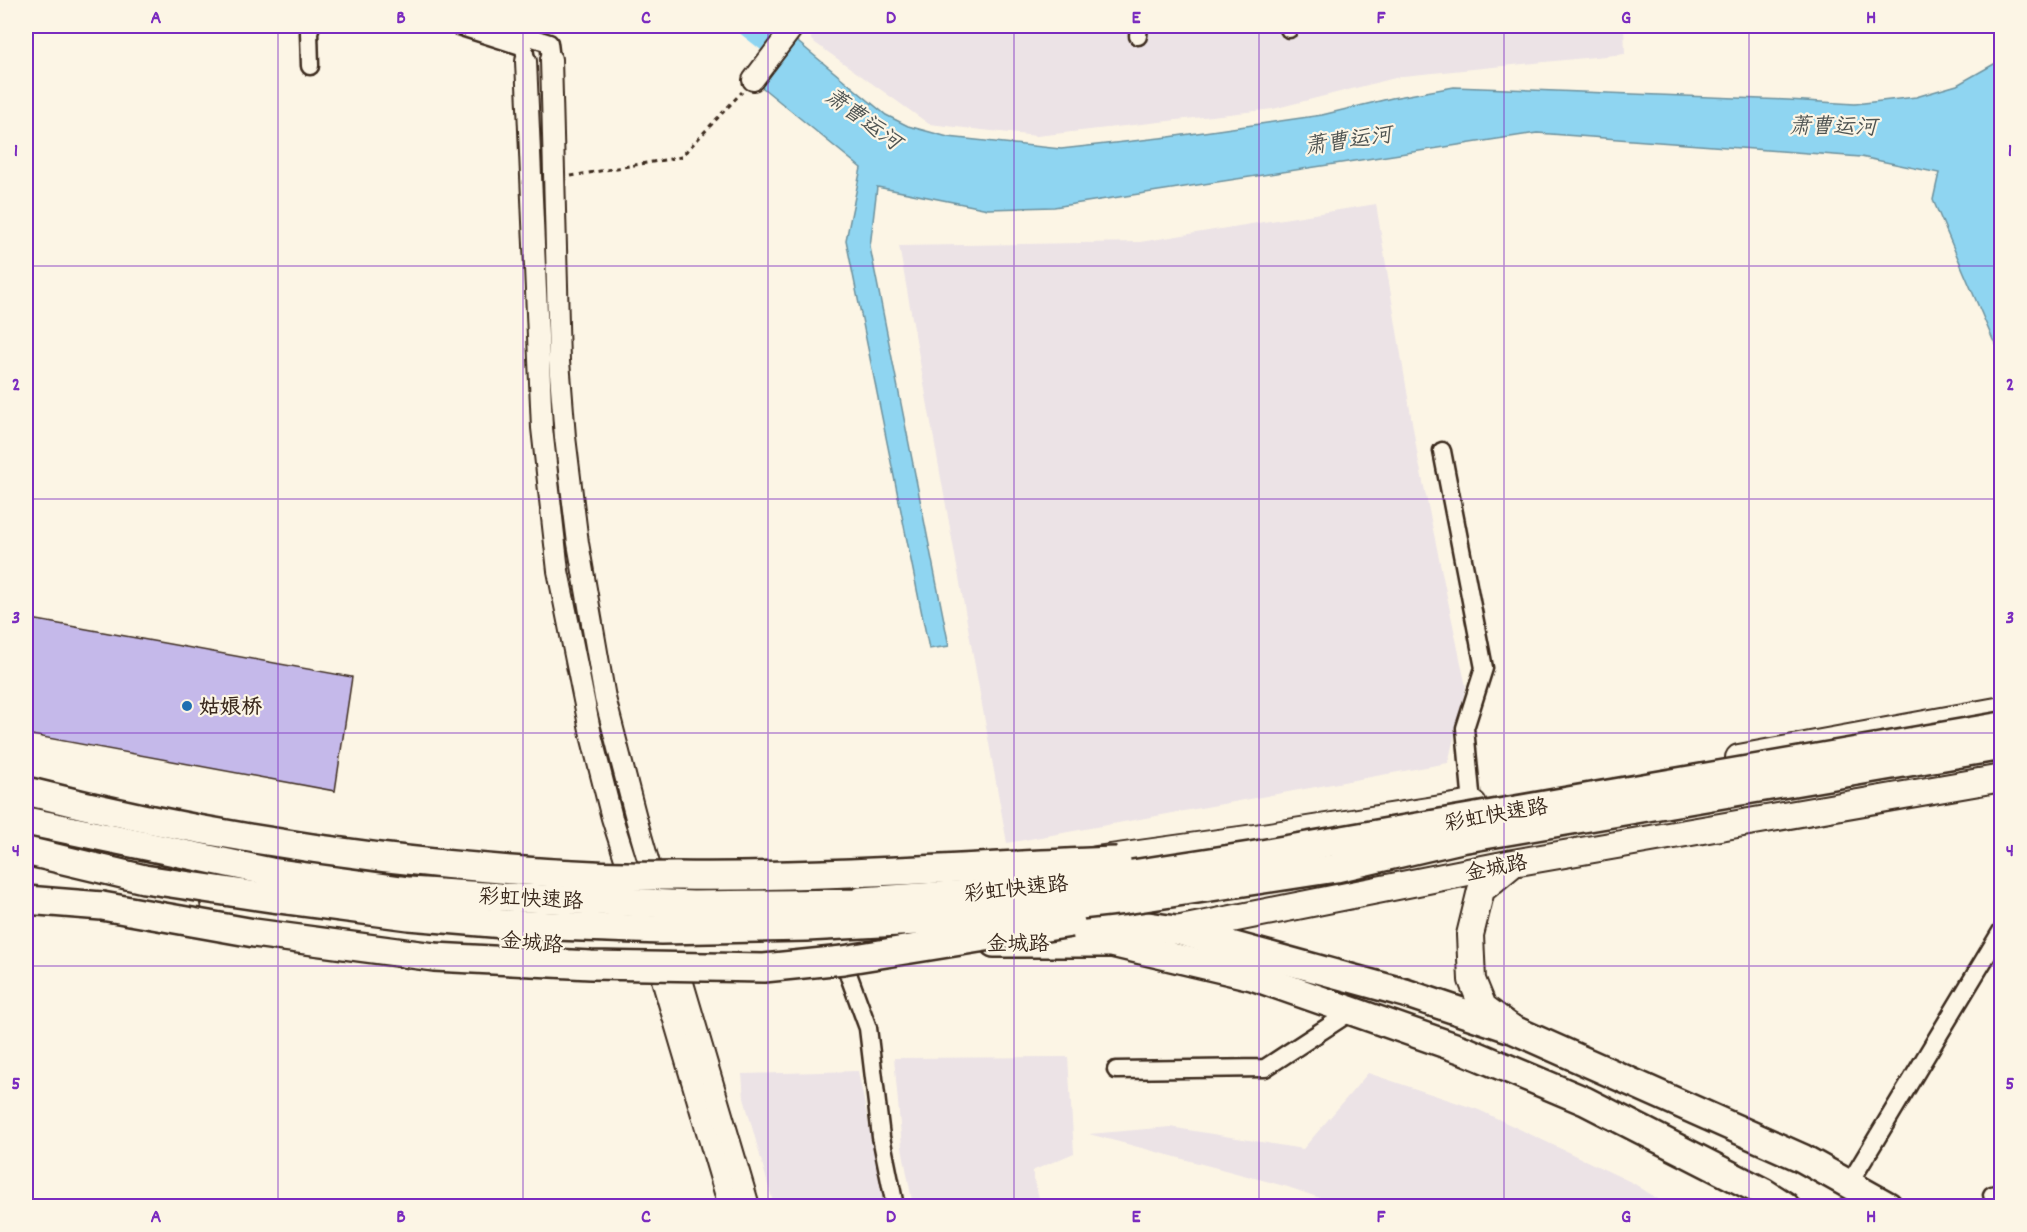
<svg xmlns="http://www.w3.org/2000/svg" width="2027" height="1232" font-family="Dekko,'LXGW WenKai TC',sans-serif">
  <rect width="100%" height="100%" fill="#fcf5e5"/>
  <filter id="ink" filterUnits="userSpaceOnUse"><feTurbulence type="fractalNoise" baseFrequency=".0167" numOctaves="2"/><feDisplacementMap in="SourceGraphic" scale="12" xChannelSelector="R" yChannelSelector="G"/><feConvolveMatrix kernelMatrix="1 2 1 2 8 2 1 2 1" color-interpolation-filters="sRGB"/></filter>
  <g filter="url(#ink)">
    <!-- built -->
    <g fill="#ece3e6">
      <polygon points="812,26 1624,26 1625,54 1403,76 1273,109 1037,136 929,124 811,40"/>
      <polygon points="1376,204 1418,458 1466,687 1448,763 1007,843 899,246 1140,242"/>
      <polygon points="1068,1057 1074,1153 1032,1171 1041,1206 913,1206 902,1147 894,1058"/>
      <polygon points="858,1071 885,1206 774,1206 744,1098 742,1074"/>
      <polygon points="1368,1073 1479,1110 1633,1183 1669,1206 1343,1206 1288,1187 1089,1134 1170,1127 1303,1149"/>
    </g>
    <!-- water -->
    <polygon fill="#8fd5f1" stroke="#6d919d" stroke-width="1.5" points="793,38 886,115 908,126 948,137 1061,149 1169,137 1322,115 1392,98 1454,87 1788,100 1855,104 1916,97 1957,85 2001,60 2001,168 1998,171 1993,198 2001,243 2001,352 1993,340 1933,200 1939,173 1861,157 1537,133 1054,207 988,209 877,187 870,247 949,646 929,649 846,240 861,168 758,84"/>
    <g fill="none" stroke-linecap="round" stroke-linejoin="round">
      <!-- canal -->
      <polyline stroke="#8fd5f1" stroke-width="18" points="745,26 787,59"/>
    </g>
    <!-- building -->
    <polygon fill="#c5b9ea" stroke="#3b2a1e" stroke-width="1.5" points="26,618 352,677 335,791 26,734"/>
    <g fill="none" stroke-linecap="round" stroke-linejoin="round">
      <!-- minor casing -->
      <g stroke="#3b2a1e" stroke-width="21">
        <g id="minor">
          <polyline points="458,26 524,47 526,61"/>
          <polyline points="495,26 549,43 551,59"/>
          <polyline points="1289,29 1289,26"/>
          <polyline points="1138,36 1139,26"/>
          <polyline points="310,66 309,32 311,26"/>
          <polyline points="1442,451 1484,668 1465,728 1472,804"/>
          <polyline points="843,960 868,1028 881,1137 895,1206"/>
          <polyline points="1116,1070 1265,1068 1352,1011"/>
          <polyline points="1849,1184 2002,930"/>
          <polyline points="1997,1206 1992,1195 2002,1192"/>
        </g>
      </g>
      <!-- tertiary casing -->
      <g stroke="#3b2a1e" stroke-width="24">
        <g id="tertiary">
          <polyline points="551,59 559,361 565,437 578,543 605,698 636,818 664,916"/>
          <polyline points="526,61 542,428 558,571 591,735 612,818 634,887"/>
          <polyline points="753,80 794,26"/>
          <polyline points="655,956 729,1206"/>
          <polyline points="675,956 749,1206"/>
        </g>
      </g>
      <!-- primary casing -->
      <g stroke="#3b2a1e" stroke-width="30">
        <g id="primary">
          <polyline points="1739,758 2002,710"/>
          <polyline points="1096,860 1269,836 1473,804"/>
          <polyline points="1171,931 1513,863 2002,778"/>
          <polyline points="1510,1027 1483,1007 1472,980 1470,935 1481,890 1510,866"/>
        </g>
      </g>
      <!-- trunk casing -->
      <g stroke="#3b2a1e" stroke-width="32">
        <g id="trunk">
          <polyline points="177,838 261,855 349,866"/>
          <polyline points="732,889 891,890"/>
          <polyline points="26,900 102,906"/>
          <polyline points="215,903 355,926 654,952 875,946"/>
          <polyline points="1051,912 1176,930 1405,993 1512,1029 1802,1158 1888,1206"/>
          <polyline points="994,943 1112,943 1252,976 1466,1051 1585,1101 1763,1192 1785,1206"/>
        </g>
      </g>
      <!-- path -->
      <polyline stroke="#3b2a1e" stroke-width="3" stroke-dasharray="4.5 4.5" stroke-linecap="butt" points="571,176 681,157 742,92"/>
      <!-- minor -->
      <use href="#minor" stroke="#fcf5e5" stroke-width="16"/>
      <!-- tertiary -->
      <use href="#tertiary" stroke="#fcf5e5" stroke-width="20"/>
      <!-- primary -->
      <use href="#primary" stroke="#fcf5e5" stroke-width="26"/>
      <!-- trunk -->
      <use href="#trunk" stroke="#fcf5e5" stroke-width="27"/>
      <!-- trunk-bridge casing -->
      <g stroke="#3b2a1e" stroke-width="32" stroke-linecap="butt">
        <g id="trunk-bridge">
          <path d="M 26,791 C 211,838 402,866 593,875 C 620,877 648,876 676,876 C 823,878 970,866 1117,861"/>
          <polyline points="26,821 271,872 409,891 500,897 693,905 856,903 861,901 1028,890 1250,856 2002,726"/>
          <polyline points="26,851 144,879 271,898 409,916 504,924 661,930 807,927 954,919 1125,900 1336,868 1461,839 2002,746"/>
          <polyline points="102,906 254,933 434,957 591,965 764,968 843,960 1071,923"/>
        </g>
      </g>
      <!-- trunk-bridge -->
      <use href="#trunk-bridge" stroke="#fcf5e5" stroke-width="27"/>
    </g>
  </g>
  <!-- grid -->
  <path fill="none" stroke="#7b2cbf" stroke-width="1.5" stroke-opacity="0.55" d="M 278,26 L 278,1206M 523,26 L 523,1206M 768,26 L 768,1206M 1014,26 L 1014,1206M 1259,26 L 1259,1206M 1504,26 L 1504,1206M 1749,26 L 1749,1206M 26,266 L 2002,266M 26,499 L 2002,499M 26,733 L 2002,733M 26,966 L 2002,966"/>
  <!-- markers -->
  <circle fill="#1f6fb2" stroke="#fcf5e5" stroke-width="2" cx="187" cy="706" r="6"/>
  <g text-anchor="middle" stroke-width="4.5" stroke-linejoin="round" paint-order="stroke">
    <!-- poi labels -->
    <g font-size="21" font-weight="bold" fill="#3b2a1e" stroke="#fcf5e5" text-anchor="start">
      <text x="199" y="713">姑娘桥</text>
    </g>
    <!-- street labels -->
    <g font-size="21" fill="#3b2a1e" stroke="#fcf5e5">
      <text transform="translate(1496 814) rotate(-10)" y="7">彩虹快速路</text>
      <text transform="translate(1496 867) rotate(-11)" y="7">金城路</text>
      <text transform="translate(1016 888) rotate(-6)" y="7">彩虹快速路</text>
      <text transform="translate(531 898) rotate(3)" y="7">彩虹快速路</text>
      <text transform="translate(532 942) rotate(5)" y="7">金城路</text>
      <text x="1018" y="950">金城路</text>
    </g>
    <!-- water labels -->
    <g font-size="22" font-style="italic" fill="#505553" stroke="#fcf5e5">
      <text transform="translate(864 118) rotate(36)" y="8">萧曹运河</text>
      <text transform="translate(1833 125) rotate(1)" y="8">萧曹运河</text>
      <text transform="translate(1348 139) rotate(-8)" y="8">萧曹运河</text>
    </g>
  </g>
  <!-- margin -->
  <rect width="2027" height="1232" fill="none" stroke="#fcf5e5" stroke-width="66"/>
  <rect x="33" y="33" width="1961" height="1166" fill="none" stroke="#7b2cbf" stroke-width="2"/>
  <g font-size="20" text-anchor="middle" font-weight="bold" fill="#7b2cbf">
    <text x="156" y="23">A</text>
    <text x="401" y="23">B</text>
    <text x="646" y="23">C</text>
    <text x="891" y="23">D</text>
    <text x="1136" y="23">E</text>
    <text x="1381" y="23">F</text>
    <text x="1626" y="23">G</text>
    <text x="1871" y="23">H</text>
    <text x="16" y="156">1</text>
    <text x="2010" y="156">1</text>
    <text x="16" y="390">2</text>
    <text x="2010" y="390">2</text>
    <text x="16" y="623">3</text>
    <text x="2010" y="623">3</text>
    <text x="16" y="856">4</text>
    <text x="2010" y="856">4</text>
    <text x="16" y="1089">5</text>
    <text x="2010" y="1089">5</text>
    <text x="156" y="1222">A</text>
    <text x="401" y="1222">B</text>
    <text x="646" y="1222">C</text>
    <text x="891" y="1222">D</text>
    <text x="1136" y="1222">E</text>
    <text x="1381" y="1222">F</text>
    <text x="1626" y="1222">G</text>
    <text x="1871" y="1222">H</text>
  </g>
</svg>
